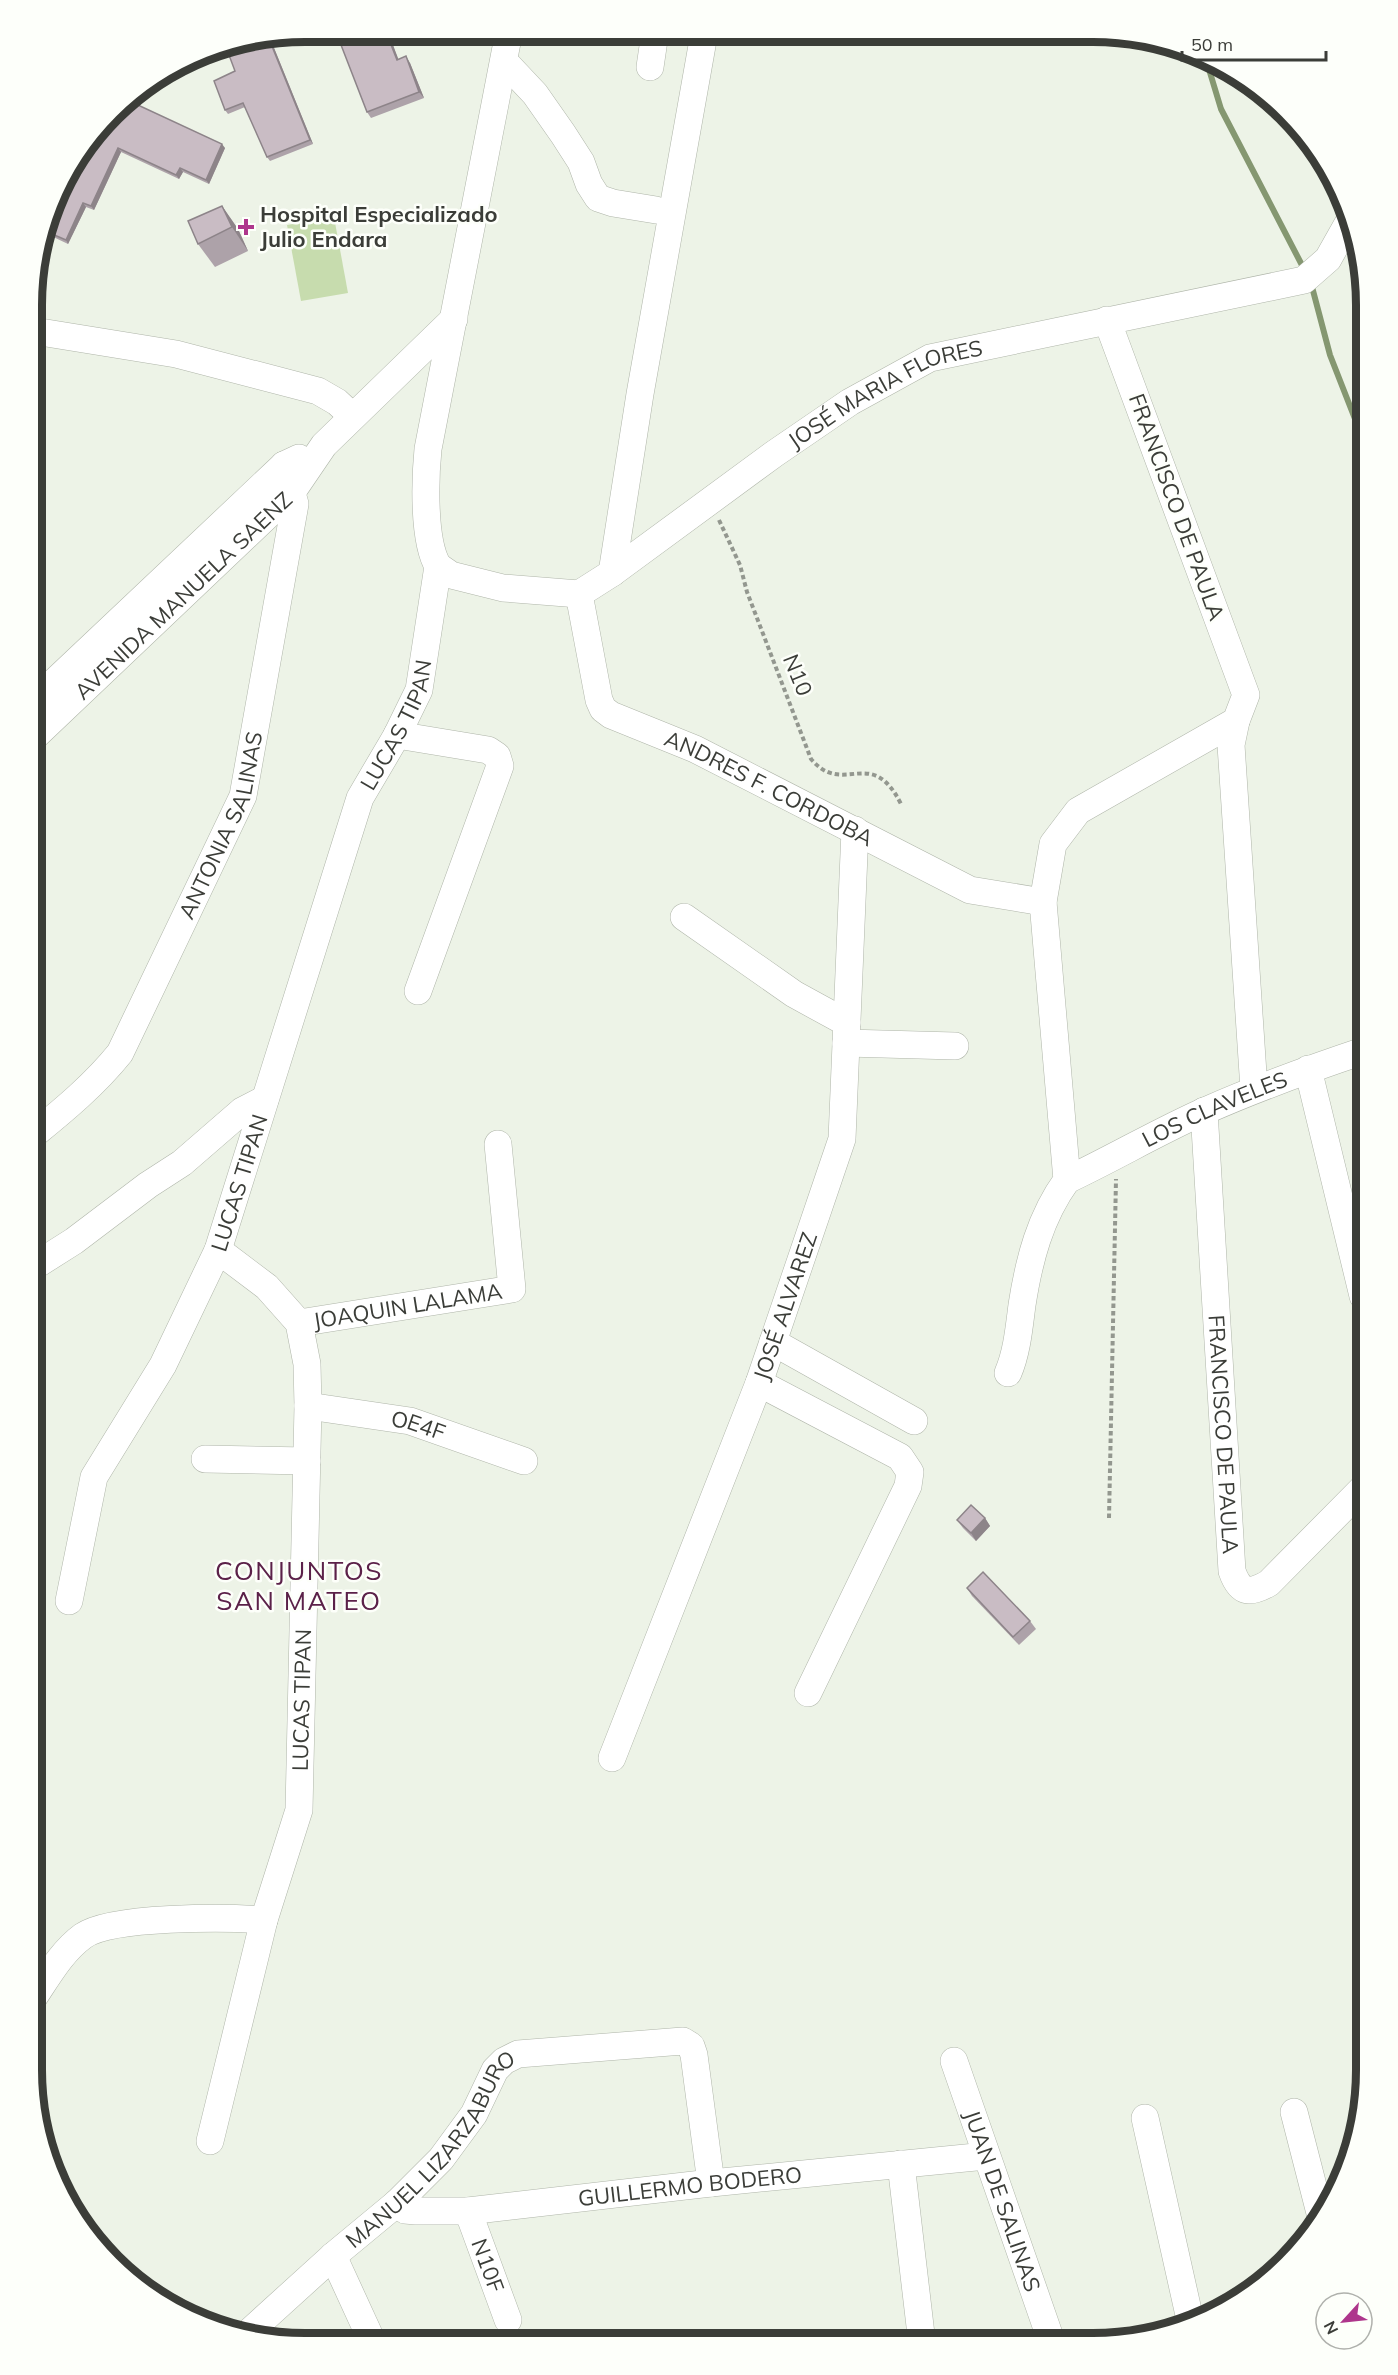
<svg xmlns="http://www.w3.org/2000/svg" width="1398" height="2375" font-family="Mulish,sans-serif">
  <rect width="100%" height="100%" fill="#edf3e7"/>
  <!-- green -->
  <polygon fill="#c7dcae" points="334,217 348,293 301,301 287,225"/>
  <g fill="none" stroke-linecap="round" stroke-linejoin="round">
    <!-- stream -->
    <g stroke="#859771" stroke-width="6">
      <polyline points="1205,56 1221,109 1305,271"/>
      <polyline points="1311,283 1330,355 1366,447"/>
    </g>
    <!-- minor casing -->
    <g stroke="#afb5a9" stroke-width="28">
      <g id="minor">
        <polyline points="504,61 535,94 563,134 581,162 589,184 598,198 613,203 656,210"/>
        <polyline points="650,67 655,33"/>
        <polyline points="34,331 176,354 318,391 337,402 352,416"/>
        <path id="s1" d="M 438,566 L 451,575 L 503,588 L 579,594 L 612,573 L 774,454 L 850,402 L 930,358 L 1304,280 L 1328,259 L 1350,220"/>
        <polyline points="612,573 640,394 703,40"/>
        <path id="s2" d="M 579,594 L 599,700 L 603,709 L 611,715 L 695,749 L 970,890 L 1043,902"/>
        <polyline points="33,702 284,465 299,458"/>
        <polyline points="1236,721 1231,745 1254,1089"/>
        <polyline points="397,735 488,750 497,756 500,766 418,991"/>
        <path id="s3" d="M 33,738 L 292,492 L 324,445 L 454,319"/>
        <polyline points="684,917 794,994 847,1023"/>
        <polyline points="846,1043 955,1046"/>
        <polyline points="1308,1069 1363,1296"/>
        <path id="s4" d="M 1204,1111 L 1232,1571 C 1240,1594 1250,1594 1269,1583 L 1366,1485"/>
        <path id="s5" d="M 33,1135 C 64,1110 95,1084 120,1053 L 243,796 L 295,504 L 284,465"/>
        <path id="s6" d="M 1067,1180 C 1114,1158 1159,1131 1207,1110 C 1259,1087 1312,1068 1366,1050"/>
        <polyline points="33,1267 74,1241 148,1185 182,1163 242,1111 265,1099"/>
        <path id="s7" d="M 299,1323 L 512,1289 L 498,1144"/>
        <polyline points="773,1342 914,1421"/>
        <path d="M 1008,1373 C 1017,1352 1019,1328 1022,1305 C 1029,1260 1040,1217 1067,1180 L 1043,902 L 1053,844 L 1078,811 L 1236,721 L 1246,695 L 1107,320"/>
        <polyline points="759,1383 900,1457 910,1472 908,1486 808,1693"/>
        <path id="s8" d="M 308,1406 L 410,1421 L 524,1461"/>
        <polyline points="205,1459 307,1461"/>
        <path id="s9" d="M 69,1601 L 94,1477 L 163,1365 L 218,1250 L 360,798 L 397,735 L 419,690 L 438,566 C 423,541 425,479 428,449 L 509,32"/>
        <path id="s10" d="M 612,1758 L 759,1383 L 842,1139 L 855,830"/>
        <path d="M 32,2000 C 47,1978 61,1952 83,1936 C 111,1916 227,1917 264,1920"/>
        <path id="s11" d="M 954,2061 L 1052,2343"/>
        <polyline points="1294,2112 1321,2217"/>
        <polyline points="1145,2118 1191,2324"/>
        <path id="s12" d="M 210,2141 L 264,1920 L 299,1810 L 308,1406 L 307,1364 L 299,1323 L 267,1287 L 218,1250"/>
        <polyline points="901,2164 922,2343"/>
        <path id="s13" d="M 397,2203 L 405,2210 L 416,2211 L 468,2211 L 711,2183 L 986,2156"/>
        <path id="s14" d="M 468,2211 L 508,2320"/>
        <polyline points="333,2256 372,2341"/>
        <path id="s15" d="M 246,2335 L 333,2256 L 397,2203 L 441,2159 L 474,2114 L 495,2070 L 504,2061 L 518,2054 L 683,2041 L 691,2046 L 694,2055 L 711,2183"/>
      </g>
    </g>
    <!-- path -->
    <g stroke="#93978f" stroke-width="4" stroke-dasharray="4.5 3" stroke-linecap="butt">
      <path d="M 719,520 L 740,565 L 747,592 L 811,759 C 844,798 871,744 901,804"/>
      <polyline points="1109,1518 1116,1179"/>
    </g>
    <!-- minor -->
    <use href="#minor" stroke="#fff" stroke-width="27"/>
  </g>
  <!-- wall -->
  <g fill="#ada2a9">
    <polygon points="388,32 398,59 410,63 424,98 371,118 367,112"/>
    <polygon points="270,38 313,144 270,161 267,157 245,107 228,114 225,110 235,71"/>
    <polygon points="126,100 225,148 209,184 183,172 179,179 121,152 94,210 86,207 68,244 45,233 60,184"/>
    <polygon points="222,206 238,229 248,251 215,267 198,244"/>
    <polygon points="985,1518 990,1526 976,1541 963,1528 957,1520"/>
    <polygon points="967,1588 1030,1621 1036,1629 1019,1645 972,1596"/>
  </g>
  <!-- shaded-wall -->
  <g fill="#8d8489">
    <polygon points="386,32 388,32 401,66 397,60"/>
    <polygon points="270,38 313,144 310,140 269,39"/>
    <polygon points="406,56 410,63 424,98 419,92"/>
    <polygon points="222,144 225,148 209,184 206,180"/>
    <polygon points="118,148 121,152 94,210 91,206"/>
    <polygon points="180,168 183,172 179,179 176,175"/>
    <polygon points="83,203 86,207 68,244 66,240"/>
    <polygon points="222,206 238,229 248,251 232,227"/>
    <polygon points="985,1518 990,1526 976,1541 971,1533"/>
  </g>
  <!-- building -->
  <g fill="#c9bcc4" stroke="#8d8489" stroke-width="1.5">
    <polygon points="336,32 386,32 397,60 406,56 419,92 367,112"/>
    <polygon points="269,39 310,140 267,157 243,103 225,110 214,81 235,71 226,47"/>
    <polygon points="125,99 222,144 206,180 180,168 176,175 118,148 91,206 83,203 66,240 45,231 60,184"/>
    <polygon points="222,206 232,227 198,244 188,221"/>
    <polygon points="971,1505 985,1518 971,1533 957,1520"/>
    <polygon points="983,1572 1030,1621 1013,1637 967,1588"/>
  </g>
  <!-- markers -->
  <path fill="#ae368c" stroke="#fdfffa" stroke-width="2" d="M243 218h6v6h6v6h-6v6h-6v-6h-6v-6h6z"/>
  <g text-anchor="middle" stroke-width="5" stroke-linejoin="round" paint-order="stroke">
    <!-- poi labels -->
    <g font-size="22" font-weight="bold" fill="#3b3d38" stroke="#fdfffa" text-anchor="start">
      <text x="260" y="222">Hospital Especializado<tspan x="260" dy="25">Julio Endara</tspan></text>
    </g>
    <!-- street labels -->
    <g font-size="22" fill="#3b3d38" stroke="#fdfffa">
      <text dy="8" stroke="none"><textPath href="#s1" startOffset="514">JOSÉ MARIA FLORES</textPath></text>
      <text transform="translate(1177 507) rotate(70)" y="8">FRANCISCO DE PAULA</text>
      <text dy="8" stroke="none"><textPath href="#s3" startOffset="207">AVENIDA MANUELA SAENZ</textPath></text>
      <text transform="translate(798 675) rotate(68)" y="8">N10</text>
      <text dy="8" stroke="none"><textPath href="#s9" startOffset="942">LUCAS TIPAN</textPath></text>
      <text dy="8" stroke="none"><textPath href="#s2" startOffset="302">ANDRES F. CORDOBA</textPath></text>
      <text dy="8" stroke="none"><textPath href="#s5" startOffset="370">ANTONIA SALINAS</textPath></text>
      <text dy="8" stroke="none"><textPath href="#s6" startOffset="164">LOS CLAVELES</textPath></text>
      <text dy="8" stroke="none"><textPath href="#s9" startOffset="456">LUCAS TIPAN</textPath></text>
      <text dy="8" stroke="none"><textPath href="#s10" startOffset="484">JOSÉ ALVAREZ</textPath></text>
      <text dy="8" stroke="none"><textPath href="#s7" startOffset="110">JOAQUIN LALAMA</textPath></text>
      <text dy="8" stroke="none"><textPath href="#s8" startOffset="112">OE4F</textPath></text>
      <text dy="8" stroke="none"><textPath href="#s4" startOffset="324">FRANCISCO DE PAULA</textPath></text>
      <text dy="8" stroke="none"><textPath href="#s12" startOffset="453">LUCAS TIPAN</textPath></text>
      <text dy="8" stroke="none"><textPath href="#s15" startOffset="264">MANUEL LIZARZABURO</textPath></text>
      <text dy="8" stroke="none"><textPath href="#s13" startOffset="297">GUILLERMO BODERO</textPath></text>
      <text dy="8" stroke="none"><textPath href="#s11" startOffset="148">JUAN DE SALINAS</textPath></text>
      <text dy="8" stroke="none"><textPath href="#s14" startOffset="58">N10F</textPath></text>
    </g>
    <!-- quarter labels -->
    <g font-size="26" letter-spacing="1.5" fill="#5b2149" stroke="#fdfffa">
      <text x="299" y="1580">CONJUNTOS<tspan x="299" dy="30">SAN MATEO</tspan></text>
    </g>
  </g>
  <!-- crop -->
  <path d="M0 0H1398V2375H0ZM305 42H1093A263 263 0 0 1 1356 305V2070A263 263 0 0 1 1093 2333H305A263 263 0 0 1 42 2070V305A263 263 0 0 1 305 42Z" fill="#fdfffa" fill-rule="evenodd"/>
  <path fill="none" stroke="#3b3d38" stroke-width="8" d="M305 42H1093A263 263 0 0 1 1356 305V2070A263 263 0 0 1 1093 2333H305A263 263 0 0 1 42 2070V305A263 263 0 0 1 305 42Z"/>
  <!-- north arrow -->
  <g transform="translate(1344 2321) rotate(243)"><circle r="28" fill="#fdfffa" stroke="#afb1ac" stroke-width="1.5"/>
  <path d="M0-4.5L10 22L0 15L-10 22Z" fill="#ae368c"/>
  <text y="-9" font-size="16" font-weight="bold" text-anchor="middle" fill="#3b3d38">N</text>
  </g>
  <!-- scale -->
  <path d="M1182 51v9h144v-9" fill="none" stroke="#3b3d38" stroke-width="3"/>
  <text x="1191" y="51" font-size="18" fill="#3b3d38" stroke="#fdfffa" stroke-width="4.5" paint-order="stroke">50 m</text>
</svg>
